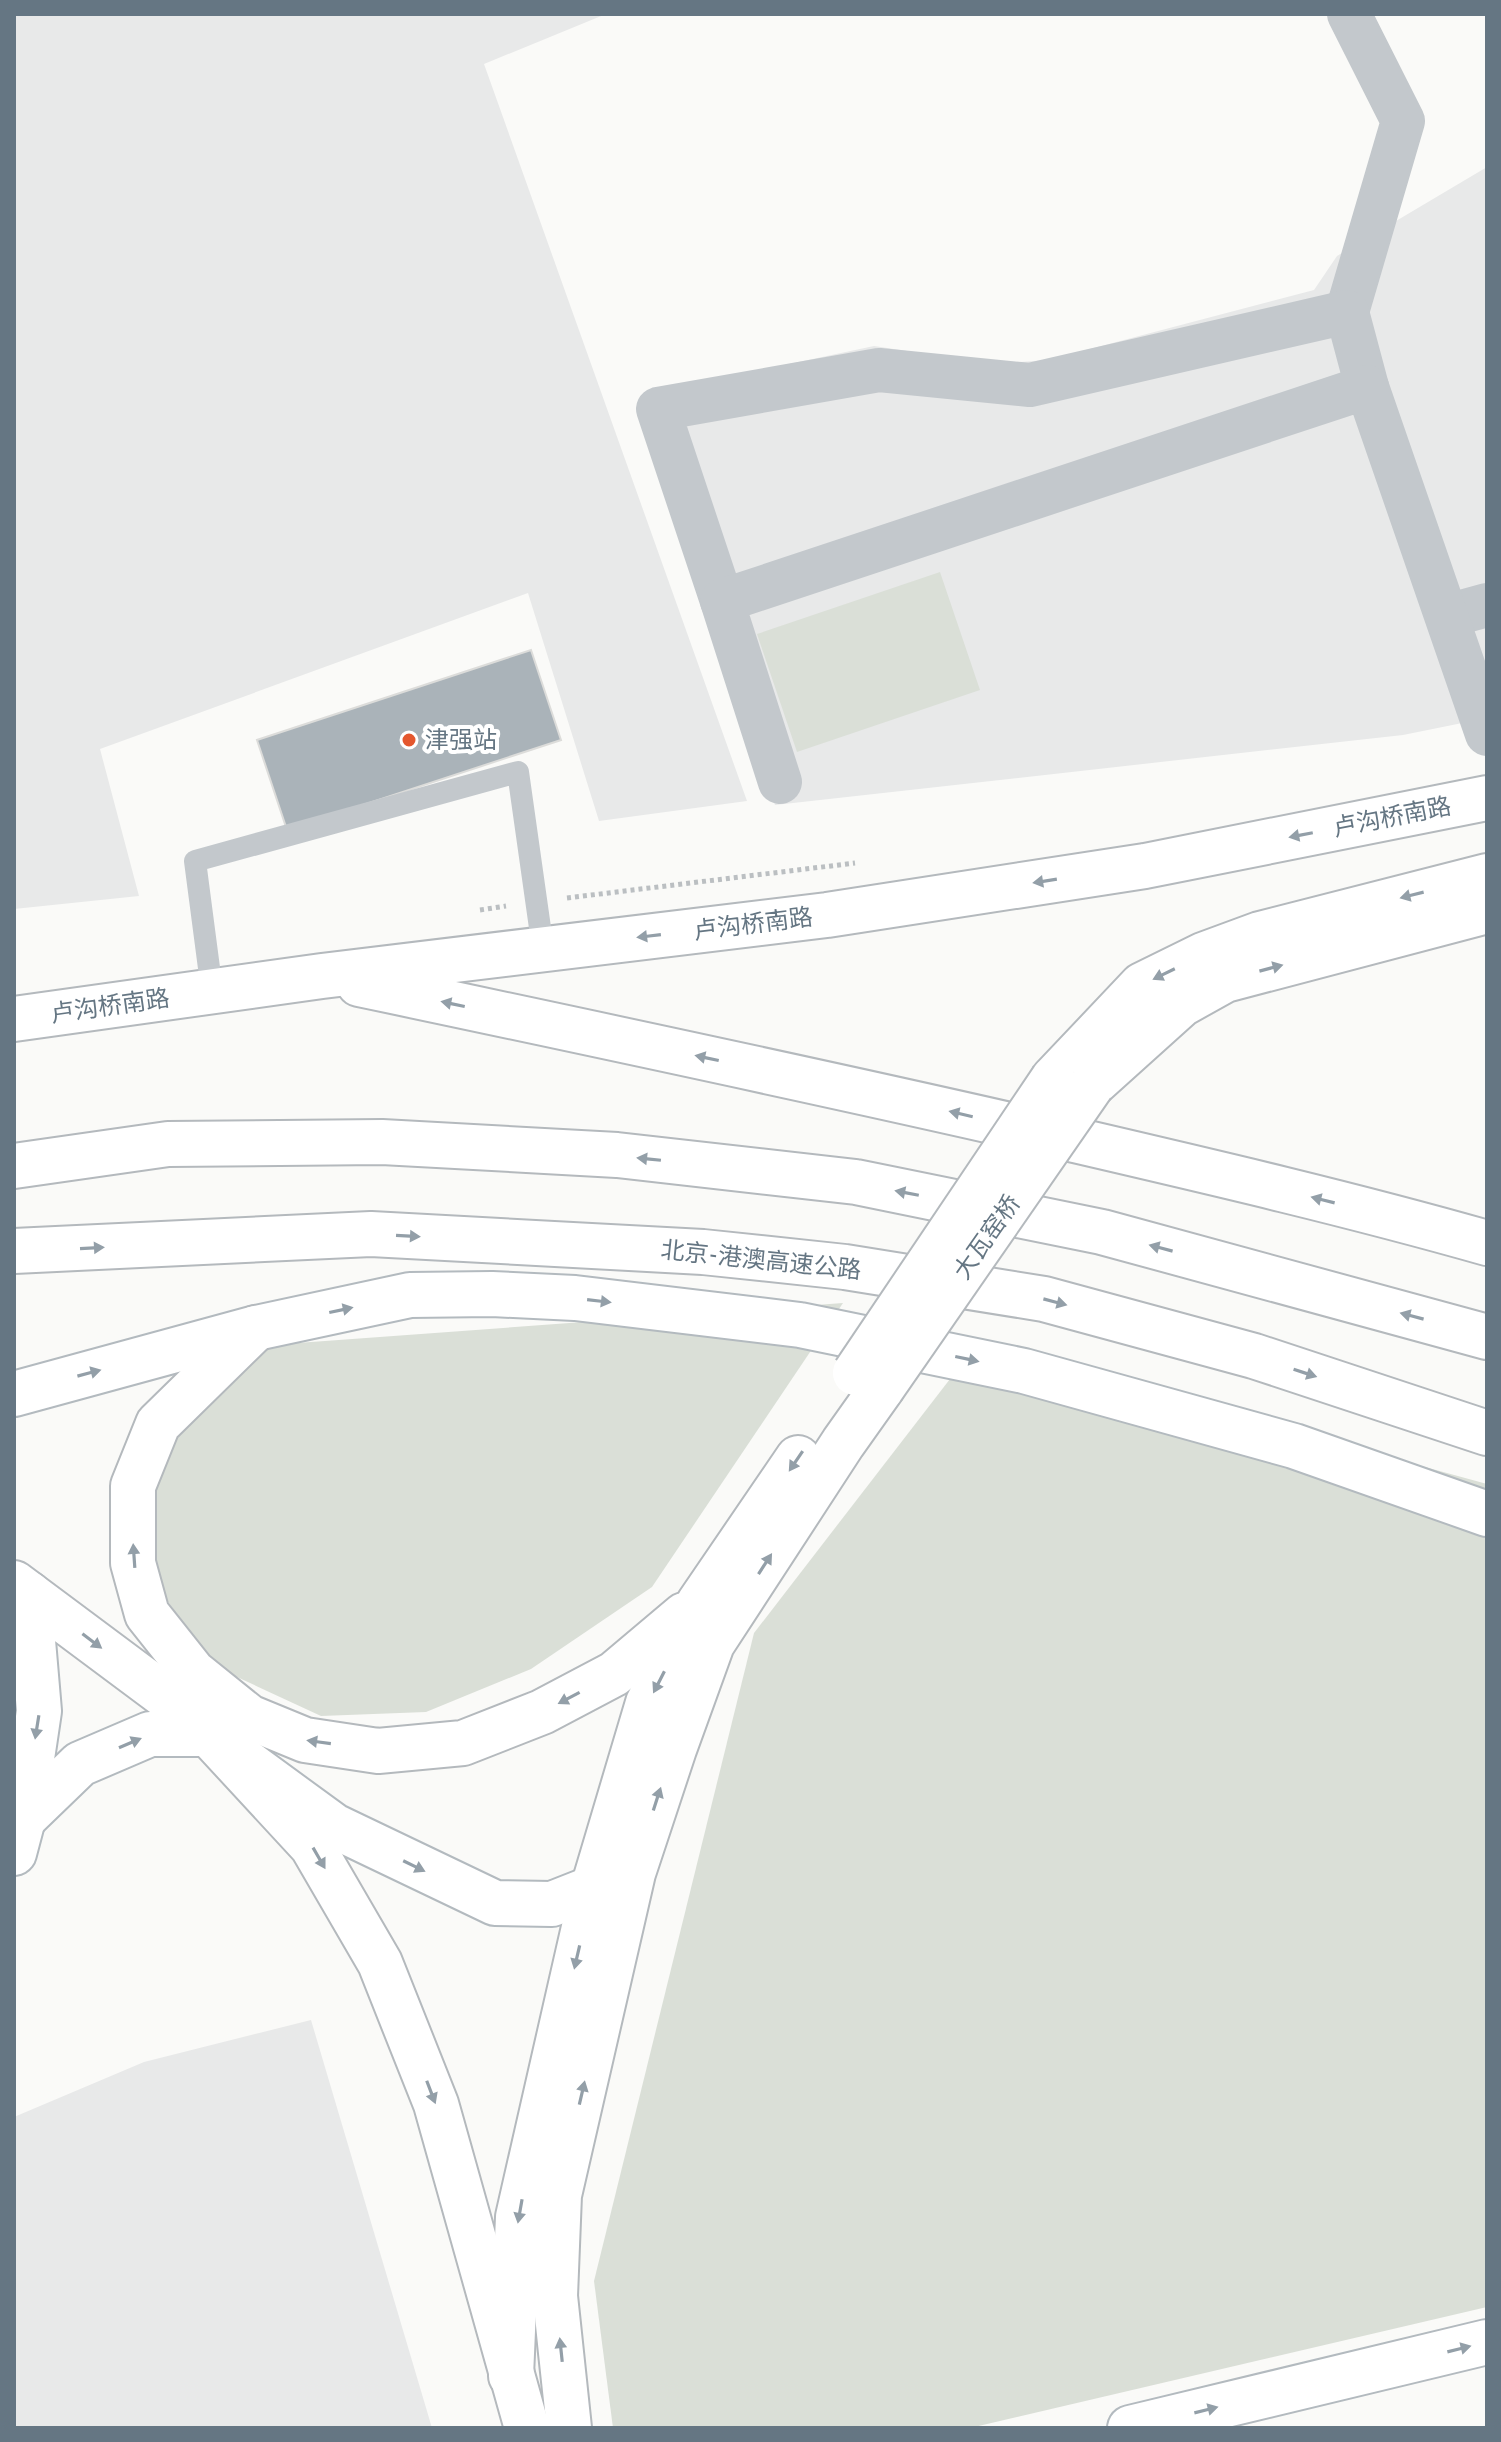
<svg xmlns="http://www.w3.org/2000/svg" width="1501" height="2442" font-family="Overpass,'Noto Sans SC',sans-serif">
  <rect width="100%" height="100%" fill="#fafaf8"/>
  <!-- built -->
  <g fill="#e8e9e9">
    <polygon points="14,14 606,14 484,64 747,801 599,821 528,593 100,749 139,896 14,909"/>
    <polygon points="1487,167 1487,718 1403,735 775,805 641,398 661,391 874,346 993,364 1048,360 1314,290 1337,256"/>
    <polygon points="311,2020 432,2428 14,2428 14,2117 144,2062"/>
  </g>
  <!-- green -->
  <g fill="#dadfd7">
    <polygon points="940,572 980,690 797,752 757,634"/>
    <polygon points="843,1303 652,1587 531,1669 426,1712 321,1716 211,1665 152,1578 143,1513 165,1441 270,1345"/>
    <polygon points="977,1344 1487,1484 1487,2307 970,2428 613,2428 594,2281 754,1633"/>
  </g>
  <!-- building -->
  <polygon fill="#aab3b9" stroke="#dcdcda" stroke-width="2" points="531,650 561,740 287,830 257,740"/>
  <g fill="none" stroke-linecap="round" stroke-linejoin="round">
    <!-- secondary casing -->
    <g stroke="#b3babf" stroke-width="48">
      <g id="secondary">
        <polyline points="14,1394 256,1328 410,1295 492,1294 575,1298 800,1325 1024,1371 1294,1446 1487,1514"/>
        <polyline points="23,1819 80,1764 150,1734 208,1734 334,1826 495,1903 552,1904 623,1876"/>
        <polyline points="14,1853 23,1819 39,1711 29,1594"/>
        <polyline points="1130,2428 1487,2342"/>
      </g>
    </g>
    <!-- highway casing -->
    <g stroke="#b4b9bd" stroke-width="48">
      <g id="highway">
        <path d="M 359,984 C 586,1032 814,1080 1040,1132 C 1190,1167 1339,1201 1487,1243"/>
        <polyline points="14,1019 322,976 827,915 1145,866 1487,798"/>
        <polyline points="1053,1079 1142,985 1203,955 1260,934 1487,876"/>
        <polyline points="1092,1085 1182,1004 1225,980 1487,911"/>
        <polyline points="14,1166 168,1144 382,1142 617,1155 856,1182 1102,1232 1487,1337"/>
        <polyline points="14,1251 371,1234 703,1252 845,1267 1044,1299 1254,1356 1487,1433"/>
        <polyline points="256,1328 158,1424 133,1486 133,1563 147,1614 193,1672 249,1717 305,1740 378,1751 463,1743 542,1712 614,1674 684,1615"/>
        <polyline points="14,1583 191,1715 312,1846 380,1963 436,2104 527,2428"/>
        <polyline points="511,2376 518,2217 593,1888 648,1703 699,1603 798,1458"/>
        <polyline points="569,2428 555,2296 559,2195 633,1873 674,1749 712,1644 843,1443 882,1388"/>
      </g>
    </g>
    <!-- path -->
    <g stroke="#bbbfc2" stroke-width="5" stroke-dasharray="4 4" stroke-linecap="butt">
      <polyline points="567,898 855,863"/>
      <polyline points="480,910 506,906"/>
    </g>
    <!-- lane -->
    <polyline stroke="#c3c8cc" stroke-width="22" points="212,991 195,861 518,772 543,949"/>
    <!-- street -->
    <g stroke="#c3c8cc" stroke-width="44">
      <polyline points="1347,312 1403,121 1349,14"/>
      <polyline points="722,601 658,409 879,370 1030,385 1347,312 1367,387"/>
      <polyline points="1447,616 1487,605"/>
      <polyline points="780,782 722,601 1367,387 1487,734"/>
    </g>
    <!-- secondary -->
    <use href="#secondary" stroke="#fff" stroke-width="44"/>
    <!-- highway -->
    <use href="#highway" stroke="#fff" stroke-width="44"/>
    <!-- highway-bridge casing -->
    <g stroke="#b4b9bd" stroke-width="48" stroke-linecap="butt">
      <g id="highway-bridge">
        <polyline points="855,1373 1053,1079"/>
        <polyline points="882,1388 1092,1085"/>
      </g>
    </g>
    <!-- highway-bridge -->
    <use href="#highway-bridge" stroke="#fff" stroke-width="44"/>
  </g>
  <!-- one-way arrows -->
  <defs><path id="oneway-solid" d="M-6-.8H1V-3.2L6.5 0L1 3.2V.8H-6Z" transform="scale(2)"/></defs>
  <g fill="#939fa8">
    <use href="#oneway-solid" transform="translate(1301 835) rotate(169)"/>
    <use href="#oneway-solid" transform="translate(1045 881) rotate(171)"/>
    <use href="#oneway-solid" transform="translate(1412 895) rotate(166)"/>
    <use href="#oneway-solid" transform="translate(649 936) rotate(173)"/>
    <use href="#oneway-solid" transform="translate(1271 968) rotate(-15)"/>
    <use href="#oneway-solid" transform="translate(1164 974) rotate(154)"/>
    <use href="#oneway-solid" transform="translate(453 1004) rotate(-168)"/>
    <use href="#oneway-solid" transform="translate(707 1058) rotate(-168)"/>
    <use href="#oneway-solid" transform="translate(961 1114) rotate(-167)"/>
    <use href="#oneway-solid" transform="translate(649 1159) rotate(-174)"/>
    <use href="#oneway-solid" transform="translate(907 1193) rotate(-169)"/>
    <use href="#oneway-solid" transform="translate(1323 1200) rotate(-166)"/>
    <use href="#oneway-solid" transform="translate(408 1236) rotate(3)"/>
    <use href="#oneway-solid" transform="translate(92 1248) rotate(-3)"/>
    <use href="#oneway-solid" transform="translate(1161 1248) rotate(-165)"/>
    <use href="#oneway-solid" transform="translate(599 1301) rotate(7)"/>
    <use href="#oneway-solid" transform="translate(1055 1302) rotate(15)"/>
    <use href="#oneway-solid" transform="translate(341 1310) rotate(-12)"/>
    <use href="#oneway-solid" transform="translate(1412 1316) rotate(-165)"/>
    <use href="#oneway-solid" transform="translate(967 1359) rotate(12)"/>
    <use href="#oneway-solid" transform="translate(89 1373) rotate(-15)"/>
    <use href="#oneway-solid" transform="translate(1305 1373) rotate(18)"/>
    <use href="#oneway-solid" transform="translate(796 1461) rotate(124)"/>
    <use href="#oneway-solid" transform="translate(134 1556) rotate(-94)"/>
    <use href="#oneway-solid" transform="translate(765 1564) rotate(-57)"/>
    <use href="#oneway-solid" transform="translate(92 1641) rotate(37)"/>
    <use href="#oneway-solid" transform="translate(659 1682) rotate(117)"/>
    <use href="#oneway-solid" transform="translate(569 1698) rotate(152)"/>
    <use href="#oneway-solid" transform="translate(37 1727) rotate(99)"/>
    <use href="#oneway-solid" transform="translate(319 1742) rotate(-172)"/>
    <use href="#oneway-solid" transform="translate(130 1743) rotate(-23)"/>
    <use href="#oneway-solid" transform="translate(657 1799) rotate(-72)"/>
    <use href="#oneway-solid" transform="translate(319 1858) rotate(60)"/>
    <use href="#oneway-solid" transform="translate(414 1866) rotate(26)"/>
    <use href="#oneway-solid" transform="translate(577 1957) rotate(103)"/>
    <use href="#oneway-solid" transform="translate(431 2092) rotate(69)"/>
    <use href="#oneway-solid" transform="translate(582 2093) rotate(-77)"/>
    <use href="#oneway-solid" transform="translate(520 2211) rotate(100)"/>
    <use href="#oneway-solid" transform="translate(1459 2349) rotate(-14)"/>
    <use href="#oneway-solid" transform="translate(561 2350) rotate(-96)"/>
    <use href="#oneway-solid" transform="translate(1206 2410) rotate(-14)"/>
  </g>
  <!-- markers -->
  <circle fill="#e4572e" stroke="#fff" stroke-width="3" cx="409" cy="740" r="8"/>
  <g text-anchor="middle" stroke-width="8" stroke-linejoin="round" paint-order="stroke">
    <!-- poi labels -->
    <g font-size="24" fill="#657683" stroke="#fff" text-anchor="start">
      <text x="425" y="748">津强站</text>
    </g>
    <!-- street labels -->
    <g font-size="24" fill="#657683" stroke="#fff">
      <text transform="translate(1392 817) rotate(-11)" y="8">卢沟桥南路</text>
      <text transform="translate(753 924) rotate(-7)" y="8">卢沟桥南路</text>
      <text transform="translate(110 1006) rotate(-8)" y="8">卢沟桥南路</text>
      <text transform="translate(987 1237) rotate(-55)" y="8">大瓦窑桥</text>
      <text transform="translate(761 1260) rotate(6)" y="8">北京-港澳高速公路</text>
    </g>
  </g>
  <!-- border -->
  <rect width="1501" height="2442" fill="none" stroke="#657683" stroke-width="32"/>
</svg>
